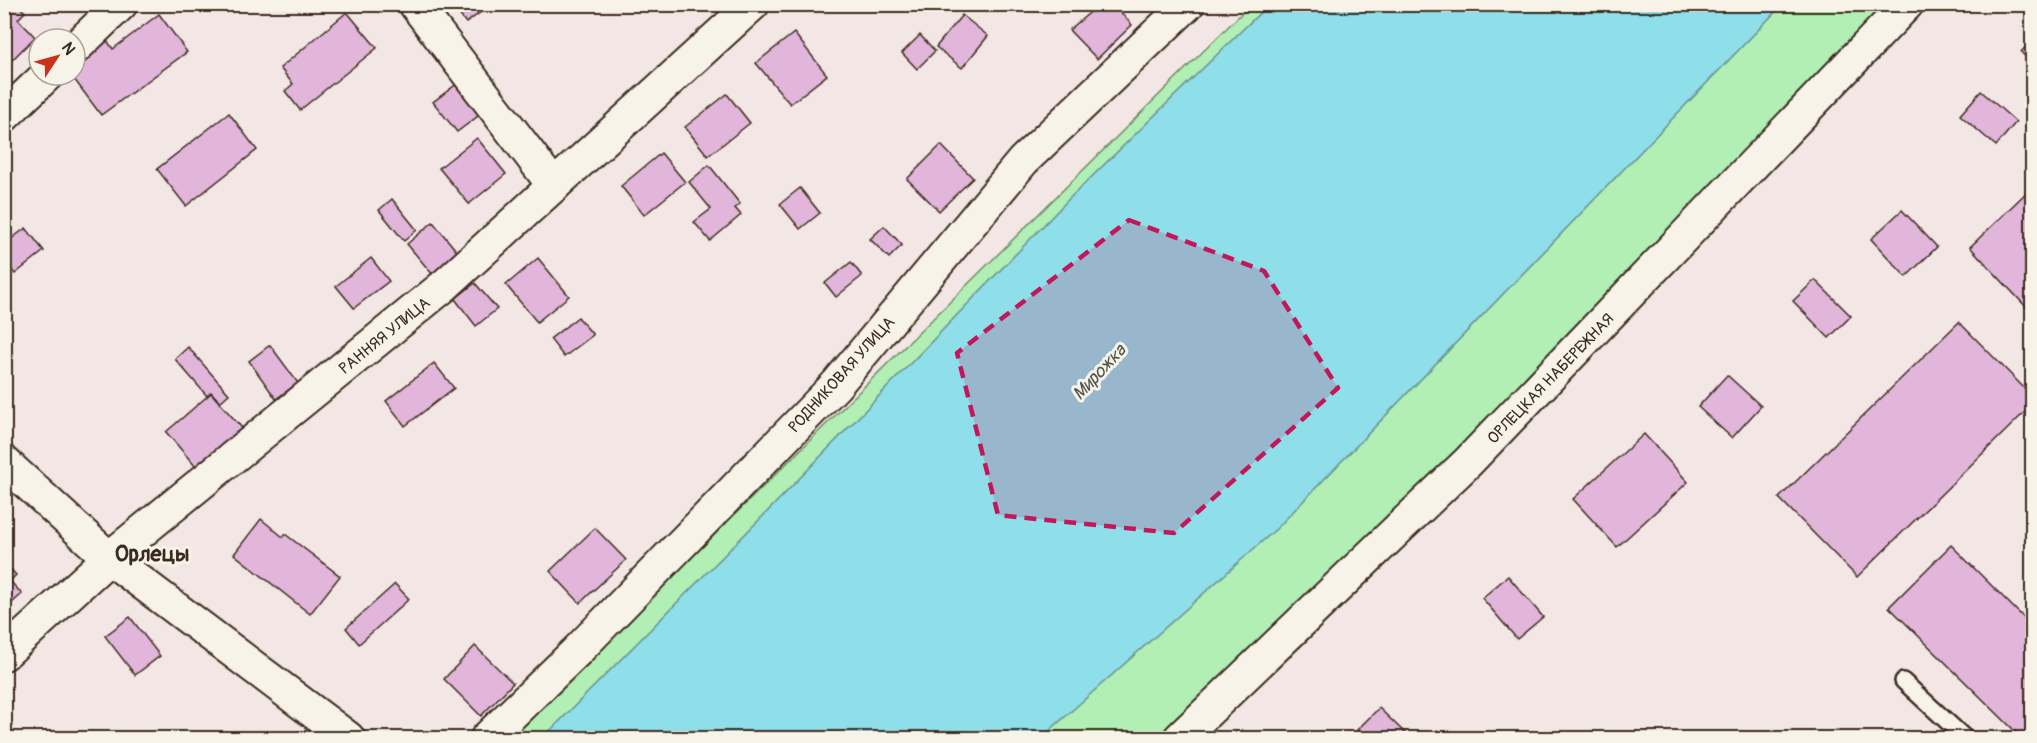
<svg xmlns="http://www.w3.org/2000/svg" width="2037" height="743" font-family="Pangolin,sans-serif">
  <rect width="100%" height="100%" fill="#f3e7e5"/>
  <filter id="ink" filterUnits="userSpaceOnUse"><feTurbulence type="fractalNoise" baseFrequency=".0167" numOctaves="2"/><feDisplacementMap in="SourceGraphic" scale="12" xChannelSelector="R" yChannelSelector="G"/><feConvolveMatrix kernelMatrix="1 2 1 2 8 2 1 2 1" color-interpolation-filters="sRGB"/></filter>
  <g filter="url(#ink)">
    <!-- green -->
    <g fill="#b1efb5" stroke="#768c6a" stroke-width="1.5">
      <polygon points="1250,5 1268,5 1069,199 771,508 543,738 509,738"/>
      <polygon points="1782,5 1909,5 1166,738 1041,738 1277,528"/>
    </g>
    <!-- water -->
    <polygon fill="#8edfe9" stroke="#6d9798" stroke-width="1.5" points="1268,5 1782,5 1277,528 1041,738 543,738 771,508 1069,199"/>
    <!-- building -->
    <g fill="#e1b6da" stroke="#3b2a1e" stroke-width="1.5">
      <polygon points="4,4 17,4 25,12 18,19 35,37 11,61 4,54"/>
      <polygon points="451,4 481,4 485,9 466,23"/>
      <polygon points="1100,4 1113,4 1132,25 1097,59 1069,30"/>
      <polygon points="347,12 377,48 300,110 285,91 293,84 280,68"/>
      <polygon points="159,14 187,52 101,115 71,75 75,75 75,67 95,52 89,45 103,35 113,49"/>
      <polygon points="962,15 988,36 962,68 936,47"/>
      <polygon points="794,33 827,75 790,104 756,63"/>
      <polygon points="920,35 935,51 917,69 902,53"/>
      <polygon points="2032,40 2032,64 2021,52"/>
      <polygon points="458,83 482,113 457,132 433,102"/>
      <polygon points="1981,91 2016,122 1996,146 1960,115"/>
      <polygon points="727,94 750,123 708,156 685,127"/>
      <polygon points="229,113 257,150 186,206 157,169"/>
      <polygon points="477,138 506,174 469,204 439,168"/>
      <polygon points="941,145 973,178 939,211 907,179"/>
      <polygon points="661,153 685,182 644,215 621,186"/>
      <polygon points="709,165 740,204 735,208 741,215 710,241 694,222 711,209 689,182"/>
      <polygon points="2032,187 2032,313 1970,247"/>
      <polygon points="800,188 820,213 800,229 780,204"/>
      <polygon points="392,199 417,230 404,241 379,210"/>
      <polygon points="1902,210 1937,247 1906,277 1871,239"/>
      <polygon points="433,222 459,254 433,275 407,244"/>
      <polygon points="884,226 902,245 889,258 870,239"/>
      <polygon points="26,228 44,251 15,274 4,260 4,244"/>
      <polygon points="371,258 389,281 354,308 336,286"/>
      <polygon points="538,258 569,296 537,322 506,285"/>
      <polygon points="851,262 862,276 836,297 825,283"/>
      <polygon points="1815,280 1851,316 1829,338 1793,301"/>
      <polygon points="475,283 497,309 476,326 455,299"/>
      <polygon points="578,317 593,335 564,357 550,339"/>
      <polygon points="1959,322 2032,396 2032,405 1857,577 1779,498"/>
      <polygon points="270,345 298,383 276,399 249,361"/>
      <polygon points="188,347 229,394 220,402 211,392 207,396 175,359"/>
      <polygon points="434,363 454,388 405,426 386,401"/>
      <polygon points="1727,375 1761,406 1732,438 1698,407"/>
      <polygon points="211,393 242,428 196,467 166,432"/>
      <polygon points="1644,434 1688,482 1617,547 1573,499"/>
      <polygon points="261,519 283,537 285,534 340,576 310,614 234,554"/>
      <polygon points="595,528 626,560 580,603 550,571"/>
      <polygon points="1951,545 2032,626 2032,738 2022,738 1889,607"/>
      <polygon points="4,562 16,575 10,581 22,594 4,610"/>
      <polygon points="1508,576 1543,617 1517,639 1482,598"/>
      <polygon points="395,584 409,599 359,644 346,628"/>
      <polygon points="130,617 160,656 135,675 105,636"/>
      <polygon points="475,646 513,683 481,716 444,679"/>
      <polygon points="1379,708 1408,736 1405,738 1366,738 1357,730"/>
    </g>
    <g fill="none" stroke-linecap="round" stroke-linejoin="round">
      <!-- lane casing -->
      <g stroke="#3b2a1e" stroke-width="20">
        <polyline id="lane" points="1903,681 1965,738"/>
      </g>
      <!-- street casing -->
      <g stroke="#3b2a1e" stroke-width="36">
        <g id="street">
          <polyline points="415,4 554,186"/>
          <polyline points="75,48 121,4"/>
          <polyline points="4,116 47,75"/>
          <polyline points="4,462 109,558 348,738"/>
          <polyline points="4,654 109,558 445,285 753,4"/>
          <polyline points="487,738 578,650 836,385 1023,161 1188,4"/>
          <polyline points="1180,738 1468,462 1907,4"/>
        </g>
      </g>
      <!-- lane -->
      <use href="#lane" stroke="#f7f3e8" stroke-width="15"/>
      <!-- street -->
      <use href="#street" stroke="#f7f3e8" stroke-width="32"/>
    </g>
  </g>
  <!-- marked area -->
  <path fill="#c2185b" fill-opacity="0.2" stroke="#c2185b" stroke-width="4.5" stroke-dasharray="12 8" stroke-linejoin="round" d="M 1129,220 L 1264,271 L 1338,388 L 1174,533 L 998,515 L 957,353 Z"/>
  <g text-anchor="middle" stroke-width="6" stroke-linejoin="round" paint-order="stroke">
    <!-- street labels -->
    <g font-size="16" fill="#3b2a1e" stroke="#f7f3e8">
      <text transform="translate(384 335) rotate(-39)" y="6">РАННЯЯ УЛИЦА</text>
      <text transform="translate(841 374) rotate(-48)" y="6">РОДНИКОВАЯ УЛИЦА</text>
      <text transform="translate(1550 378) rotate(-46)" y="6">ОРЛЕЦКАЯ НАБЕРЕЖНАЯ</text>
    </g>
    <!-- water labels -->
    <g font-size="18" font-style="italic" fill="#505751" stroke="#f7f3e8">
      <text transform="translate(1099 372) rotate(-47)" y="6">Мирожка</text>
    </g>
    <!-- district labels -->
    <g font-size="22" font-weight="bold" fill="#3b2a1e" stroke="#f7f3e8">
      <text x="152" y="561">Орлецы</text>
    </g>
  </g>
  <!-- margin -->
  <rect width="2037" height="743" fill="none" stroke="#f7f3e8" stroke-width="24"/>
  <rect x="12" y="12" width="2013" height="719" fill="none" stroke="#3b2a1e" stroke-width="2" filter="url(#ink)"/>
  <!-- north arrow -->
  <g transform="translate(57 57) rotate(54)"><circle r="28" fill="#f7f3e8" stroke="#aca397" stroke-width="1.5"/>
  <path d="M0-4.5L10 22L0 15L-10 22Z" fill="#c8321e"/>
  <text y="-9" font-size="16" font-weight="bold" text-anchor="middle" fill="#3b2a1e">N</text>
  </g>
</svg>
